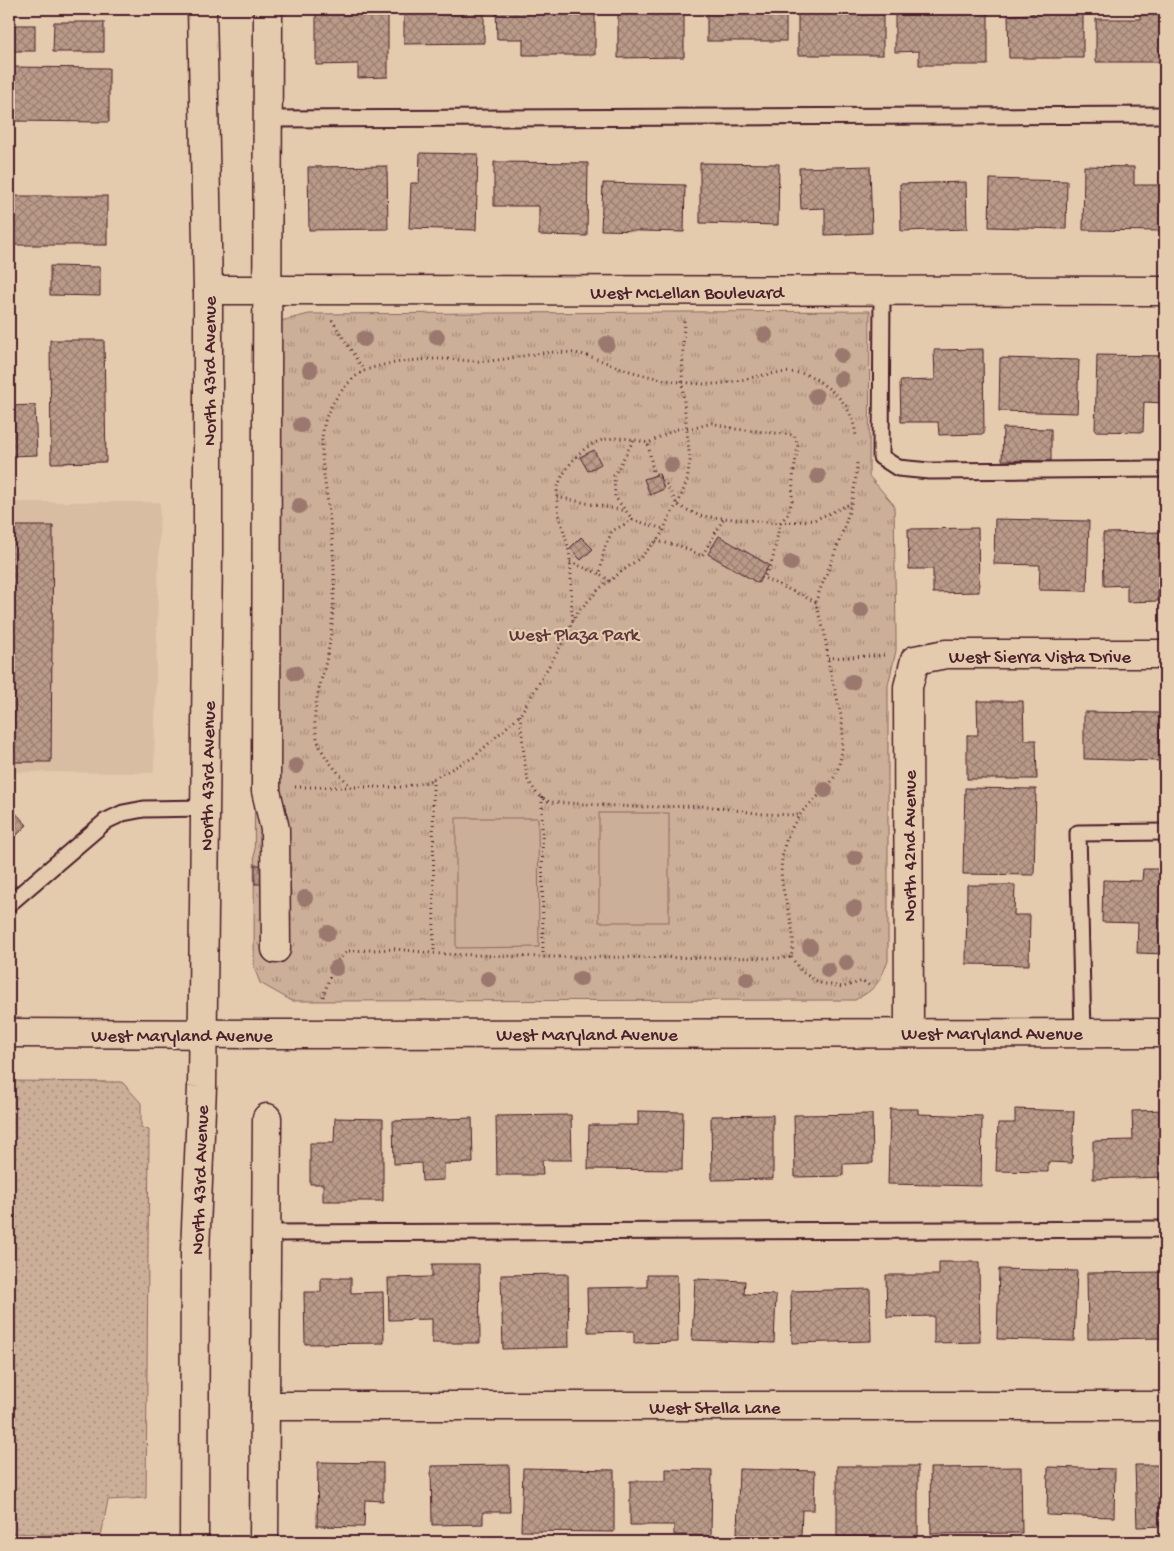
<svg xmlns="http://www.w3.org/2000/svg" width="1174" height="1551" font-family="'Gochi Hand',sans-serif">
  <defs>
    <pattern id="grass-dots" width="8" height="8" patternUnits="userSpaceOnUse" patternTransform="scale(1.25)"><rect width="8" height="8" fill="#ccaf98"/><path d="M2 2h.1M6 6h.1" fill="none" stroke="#a88e7c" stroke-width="1.8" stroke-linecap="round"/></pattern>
    <pattern id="park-tufts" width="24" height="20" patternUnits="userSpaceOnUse" patternTransform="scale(1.25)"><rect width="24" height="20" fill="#ccaf98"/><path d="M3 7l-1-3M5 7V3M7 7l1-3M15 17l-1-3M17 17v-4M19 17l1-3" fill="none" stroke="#a88e7c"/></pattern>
    <pattern id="building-cross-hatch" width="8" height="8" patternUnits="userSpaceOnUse" patternTransform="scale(1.25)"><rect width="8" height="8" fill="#ba9b89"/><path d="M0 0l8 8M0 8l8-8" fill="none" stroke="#997e70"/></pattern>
  </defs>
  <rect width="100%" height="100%" fill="#e5cbad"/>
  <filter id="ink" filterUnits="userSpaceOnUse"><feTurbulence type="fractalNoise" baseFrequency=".02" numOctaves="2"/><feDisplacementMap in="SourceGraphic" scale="10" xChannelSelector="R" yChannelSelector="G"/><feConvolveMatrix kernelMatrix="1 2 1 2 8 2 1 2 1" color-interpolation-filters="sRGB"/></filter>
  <g filter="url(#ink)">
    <!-- built -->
    <polygon fill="#d8bda2" points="9,502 160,502 154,773 9,772"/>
    <!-- grass -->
    <polygon fill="url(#grass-dots)" stroke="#8b6762" points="9,1081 122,1082 141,1103 141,1128 149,1130 146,1498 108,1500 101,1536 9,1533"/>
    <!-- park -->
    <path fill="url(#park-tufts)" stroke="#8b6762" d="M 870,311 L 869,476 L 894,505 L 896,636 L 896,651 L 888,685 L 888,961 C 879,983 876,989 855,1000 L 292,1001 L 260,983 L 254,967 L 256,327 L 309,314 Z"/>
    <!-- pitch -->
    <g fill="#ccaf98" stroke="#8b6762">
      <rect x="599" y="813" width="70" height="109"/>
      <polygon points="456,818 538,818 539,947 456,948"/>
    </g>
    <!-- building -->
    <g fill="url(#building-cross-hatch)" stroke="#4a1f2b">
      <polygon points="316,9 388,9 388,77 358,78 358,64 316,65"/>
      <polygon points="404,9 484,9 484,43 404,44"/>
      <polygon points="496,9 595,9 595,55 523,55 523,39 497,39"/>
      <polygon points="618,9 684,9 684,57 618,58"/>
      <rect x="707" y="9" width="79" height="32"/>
      <rect x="798" y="9" width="85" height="46"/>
      <polygon points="895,9 988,9 988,65 919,65 919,51 895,52"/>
      <polygon points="1032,9 1083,9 1083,58 1009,58 1008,15 1033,14"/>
      <polygon points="1140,9 1165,9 1165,62 1096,62 1096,19 1140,19"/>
      <polygon points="54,22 104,22 104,52 53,52"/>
      <rect x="9" y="25" width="26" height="26"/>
      <polygon points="9,67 109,68 109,122 9,121"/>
      <polygon points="420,153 478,154 476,230 409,228 411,183 419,183"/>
      <polygon points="494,162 588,163 587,236 539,235 539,206 494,206"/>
      <polygon points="700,163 779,164 778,225 700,223"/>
      <polygon points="387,166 388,229 309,230 308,167"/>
      <polygon points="870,166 872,233 825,235 825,208 801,209 799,168"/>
      <polygon points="1084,166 1134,167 1134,185 1163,185 1163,231 1083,230"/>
      <polygon points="990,179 1067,181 1066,229 989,227"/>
      <polygon points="966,182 967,229 901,231 900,184"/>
      <polygon points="603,183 685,185 684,232 601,230"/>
      <rect x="9" y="196" width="98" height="49"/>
      <polygon points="50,266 100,267 100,296 50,295"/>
      <polygon points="50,340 104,340 106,462 51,463"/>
      <polygon points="983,349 984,434 939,435 938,422 901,422 900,381 935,380 934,350"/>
      <polygon points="1097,355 1165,356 1165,403 1144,402 1143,432 1095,431"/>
      <polygon points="1000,358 1079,360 1077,413 999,411"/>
      <polygon points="35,405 37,455 9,456 9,406"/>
      <polygon points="1003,428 1051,429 1051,461 1002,460"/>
      <polygon points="594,450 601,464 588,471 580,457"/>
      <polygon points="659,474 664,489 650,495 644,479"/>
      <polygon points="995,519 1089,521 1087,591 1039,590 1040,565 994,564"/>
      <polygon points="9,526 53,526 51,762 9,762"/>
      <polygon points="978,528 979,592 933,593 933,569 909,569 908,529"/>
      <polygon points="1165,532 1165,592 1158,592 1158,601 1127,602 1127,585 1104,586 1103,533"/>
      <polygon points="719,536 769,565 758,583 708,554"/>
      <polygon points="581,537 593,549 581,560 570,548"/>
      <polygon points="977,701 1023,701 1024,740 1036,740 1037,779 967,779 967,735 978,735"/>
      <polygon points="1084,712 1160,713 1159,761 1084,759"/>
      <polygon points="965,788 1036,789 1034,875 963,874"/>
      <polygon points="9,806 27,825 9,843"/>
      <rect x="255" y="865" width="8" height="19"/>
      <polygon points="1143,869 1165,869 1165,954 1137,953 1138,923 1102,922 1103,880 1142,881"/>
      <polygon points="967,885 1015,885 1014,915 1030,915 1029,965 966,964"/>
      <polygon points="890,1109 918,1109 918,1114 982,1116 981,1186 888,1184"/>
      <polygon points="1015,1109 1074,1111 1072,1163 1048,1162 1048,1172 996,1171 998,1123 1015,1123"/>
      <polygon points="1165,1110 1165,1177 1093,1179 1093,1141 1133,1140 1132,1111"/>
      <polygon points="638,1111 683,1112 682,1170 588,1169 589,1125 638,1125"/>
      <polygon points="872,1114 873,1163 843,1164 843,1176 795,1177 794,1115"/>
      <polygon points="571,1115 572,1160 542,1160 543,1175 497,1175 496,1116"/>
      <polygon points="773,1115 773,1179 712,1180 711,1116"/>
      <polygon points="335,1118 383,1119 383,1201 323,1201 323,1184 310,1184 310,1143 334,1143"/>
      <polygon points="472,1118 473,1163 444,1164 444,1180 422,1181 421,1163 394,1164 393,1121"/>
      <polygon points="939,1262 979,1262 980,1342 934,1343 934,1316 887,1317 886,1275 939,1275"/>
      <polygon points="432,1264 479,1264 480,1343 432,1343 432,1319 389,1320 388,1278 432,1277"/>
      <polygon points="999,1269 1077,1271 1074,1341 997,1339"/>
      <polygon points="1165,1272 1165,1338 1088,1339 1087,1273"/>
      <polygon points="568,1274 569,1347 503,1349 501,1275"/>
      <polygon points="647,1275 677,1275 678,1342 634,1343 634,1331 588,1332 587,1288 647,1287"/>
      <polygon points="321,1278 351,1278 351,1293 383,1292 384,1343 305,1344 304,1292 321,1292"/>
      <polygon points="695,1279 745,1281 744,1294 776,1295 774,1343 692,1340"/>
      <polygon points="870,1289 871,1341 792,1343 791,1291"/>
      <polygon points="318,1462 383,1463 383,1501 365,1500 364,1527 317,1526"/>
      <polygon points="509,1465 510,1512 483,1512 483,1524 432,1525 431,1466"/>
      <polygon points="1135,1465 1165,1465 1165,1526 1137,1527"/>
      <rect x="837" y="1466" width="81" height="71"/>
      <polygon points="1021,1467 1022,1533 931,1534 930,1468"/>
      <polygon points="1048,1467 1115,1469 1114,1517 1047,1515"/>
      <polygon points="523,1468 614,1470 614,1532 521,1531"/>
      <polygon points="666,1469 712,1470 711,1536 674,1535 674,1525 630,1525 630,1481 666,1481"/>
      <polygon points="739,1469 815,1471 814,1510 802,1510 801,1537 737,1535"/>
    </g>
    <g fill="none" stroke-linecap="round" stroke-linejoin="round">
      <!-- service casing -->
      <g stroke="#4a1f2b" stroke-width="19">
        <g id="service">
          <polyline points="268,119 1165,115"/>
          <polyline points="882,291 881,457 898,468 929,471 1165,469"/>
          <polyline points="9,904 106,821 123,813 144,809 206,808"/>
          <polyline points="1083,1032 1078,833 1165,832"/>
          <polyline points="266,1233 1165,1229"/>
        </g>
      </g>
      <!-- minor casing -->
      <g stroke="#4a1f2b" stroke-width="31">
        <g id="minor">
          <path d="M 268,9 C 268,269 267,530 266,791 L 275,829 L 276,949"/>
          <polyline points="208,290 1165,291"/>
          <polyline points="909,1032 908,687 915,660 946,654 1165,654"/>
          <polyline points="265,1406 1165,1406"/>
          <polyline points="264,1542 267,1118"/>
        </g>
      </g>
      <!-- tertiary casing -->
      <g stroke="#4a1f2b" stroke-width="31">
        <polyline id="tertiary" points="9,1033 264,1034 1165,1033"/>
      </g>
      <!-- secondary casing -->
      <g stroke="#4a1f2b" stroke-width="31">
        <polyline id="secondary" points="194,1542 195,1251 202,1087 208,550 208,290 202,9"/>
      </g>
      <!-- path -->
      <g stroke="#4a1f2b" stroke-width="3" stroke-dasharray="1 4" stroke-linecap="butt">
        <polyline points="332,320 364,371"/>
        <polyline points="557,497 625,511"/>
        <polyline points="633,520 615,497 614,476 634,439"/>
        <polyline points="656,541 680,546 702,556 724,518"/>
        <polyline points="570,562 600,574"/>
        <polyline points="610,581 600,574 604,550 612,531 633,520 664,529"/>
        <polyline points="816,602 764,578 773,558 780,523 814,520 850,504"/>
        <path d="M 573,620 C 570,600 572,579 570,559 C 568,539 558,520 557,499 C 556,488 561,476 568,467 C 589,437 613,433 648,443 L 653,471 L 666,483 L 677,505 L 700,516 L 780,523 L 788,514 L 792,501 L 793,478 L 798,445 L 794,435 L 735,429 L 712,423 L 694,428 L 676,429 L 648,443"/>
        <polyline points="828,658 886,655"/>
        <polyline points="520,715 525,764 528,780 537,794 549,802 636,807 706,806 763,814 800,815"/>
        <polyline points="433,779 434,953"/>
        <polyline points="295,787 401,787 427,782 474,757 520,715 559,649 577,613 600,588 641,557 656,541 663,532 668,519 680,499 687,481 690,461 682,382 684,319"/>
        <path d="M 351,787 C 340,774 325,760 319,744 C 307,713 324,677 329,647 C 332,630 333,611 334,593 C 335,563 332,534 328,505 C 323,461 311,425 344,388 C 349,382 355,376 362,372 C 379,363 420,359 439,359 C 456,359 472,362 489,361 C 522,358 546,348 581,354 C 594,357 606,363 618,367 C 646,377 676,383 705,384 C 736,386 779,365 807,375 C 813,377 819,381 824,385 C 843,398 854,414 856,437"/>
        <polyline points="542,797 543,957"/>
        <polyline points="791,957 802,972 820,983 843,987 863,981 870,986"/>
        <path d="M 323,997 L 334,964 L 348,951 L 395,949 L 441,954 L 543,957 L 786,958 L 791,957 C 797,937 789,916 785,897 C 781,882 780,868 783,852 C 785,839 794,822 802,812 C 815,797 832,788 838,768 C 850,729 837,703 829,665 C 827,654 826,642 824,631 C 822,623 816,609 816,602 C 817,595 828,571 831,563 C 844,529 856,498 857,461"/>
      </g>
      <!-- service -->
      <use href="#service" stroke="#e5cbad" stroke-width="15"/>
      <!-- minor -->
      <use href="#minor" stroke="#e5cbad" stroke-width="28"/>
      <!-- tertiary -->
      <use href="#tertiary" stroke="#e5cbad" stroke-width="28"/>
      <!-- secondary -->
      <use href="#secondary" stroke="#e5cbad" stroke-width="28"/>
    </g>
    <!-- trees -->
    <g fill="#9b786e">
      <circle cx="765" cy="335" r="8"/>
      <circle cx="437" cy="337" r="8"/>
      <circle cx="364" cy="339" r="8"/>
      <circle cx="607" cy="344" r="8"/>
      <circle cx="841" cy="355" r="8"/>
      <circle cx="310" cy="370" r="8"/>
      <circle cx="841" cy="379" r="8"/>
      <circle cx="816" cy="396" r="8"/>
      <circle cx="301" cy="425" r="8"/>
      <circle cx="671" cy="465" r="8"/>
      <circle cx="818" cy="476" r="8"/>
      <circle cx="299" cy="506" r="8"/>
      <circle cx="791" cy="563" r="8"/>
      <circle cx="861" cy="610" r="8"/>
      <circle cx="295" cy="673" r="8"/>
      <circle cx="852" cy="682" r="8"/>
      <circle cx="296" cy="766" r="8"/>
      <circle cx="825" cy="790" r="8"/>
      <circle cx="855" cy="858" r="8"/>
      <circle cx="305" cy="898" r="8"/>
      <circle cx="854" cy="908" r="8"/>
      <circle cx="328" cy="933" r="8"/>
      <circle cx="810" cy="947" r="8"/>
      <circle cx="846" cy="963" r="8"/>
      <circle cx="336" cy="968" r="8"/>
      <circle cx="828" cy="970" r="8"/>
      <circle cx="488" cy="979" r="8"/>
      <circle cx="580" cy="979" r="8"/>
      <circle cx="747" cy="979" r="8"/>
    </g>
  </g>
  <g text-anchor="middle" stroke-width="4.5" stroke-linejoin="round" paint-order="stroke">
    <!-- street labels -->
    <g font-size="19" fill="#4a1f2b" stroke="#e5cbad">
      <text x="687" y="298">West McLellan Boulevard</text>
      <text transform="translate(208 371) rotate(-90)" y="7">North 43rd Avenue</text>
      <text x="1040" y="662">West Sierra Vista Drive</text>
      <text transform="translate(206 776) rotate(-89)" y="7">North 43rd Avenue</text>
      <text transform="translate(908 846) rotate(-90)" y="7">North 42nd Avenue</text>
      <text x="992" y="1039">West Maryland Avenue</text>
      <text x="587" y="1040">West Maryland Avenue</text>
      <text x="182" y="1041">West Maryland Avenue</text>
      <text transform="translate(198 1180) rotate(-88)" y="7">North 43rd Avenue</text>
      <text x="715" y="1413">West Stella Lane</text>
    </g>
    <!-- park labels -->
    <g font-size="19" fill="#5e353b" stroke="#e5cbad">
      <text x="574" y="640">West Plaza Park</text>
    </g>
  </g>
  <!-- margin -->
  <rect width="1174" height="1551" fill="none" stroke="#e5cbad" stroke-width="30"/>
  <rect x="15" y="15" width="1144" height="1521" fill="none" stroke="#4a1f2b" stroke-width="2" filter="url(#ink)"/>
</svg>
